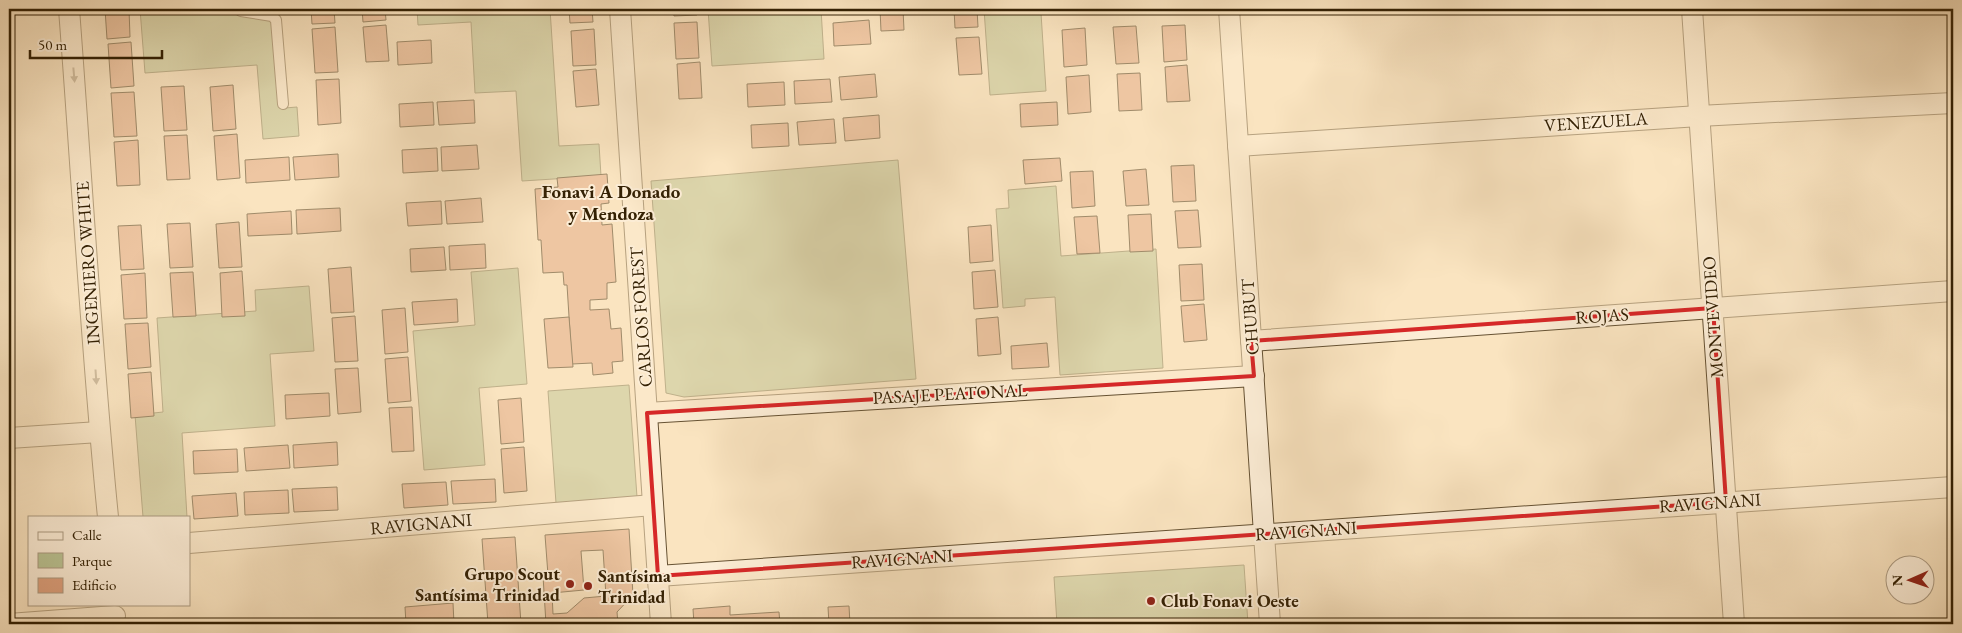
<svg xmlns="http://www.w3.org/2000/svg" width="1962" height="633" font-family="'EB Garamond',serif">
  <rect width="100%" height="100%" fill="#fae4c0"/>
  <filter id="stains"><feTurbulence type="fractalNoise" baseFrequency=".004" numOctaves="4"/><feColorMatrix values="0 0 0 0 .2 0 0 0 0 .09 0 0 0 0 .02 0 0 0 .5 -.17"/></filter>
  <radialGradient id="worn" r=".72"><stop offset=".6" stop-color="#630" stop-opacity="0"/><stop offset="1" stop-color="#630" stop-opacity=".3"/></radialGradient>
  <!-- green -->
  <g fill="#bbc595" stroke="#78734c">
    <polygon points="140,9 278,9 285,108 297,107 299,136 263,139 257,65 145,73"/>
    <polygon points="417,9 550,9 559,146 599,144 601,176 522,181 516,91 475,93 471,22 418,25"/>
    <polygon points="708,9 821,9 824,59 712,66"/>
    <polygon points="984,9 1110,9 1041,13 1046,91 990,95"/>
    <polygon points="898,160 916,379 684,397 666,393 651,181"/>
    <polygon points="1056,186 1061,256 1156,249 1163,368 1060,375 1055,297 1025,299 1025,306 1003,308 996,209 1009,208 1008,190"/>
    <polygon points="518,268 527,384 479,388 485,465 424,470 413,331 475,325 471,272"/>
    <polygon points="309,286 314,351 270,354 275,426 182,433 187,517 143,517 135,415 163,412 157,318 256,311 255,290"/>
    <polygon points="629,385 637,497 556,503 548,391"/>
    <polygon points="1244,565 1248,624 1057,624 1054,577"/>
  </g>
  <!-- building -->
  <g fill="#dfa27f" stroke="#342104" fill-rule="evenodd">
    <polygon points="105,9 129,9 130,37 107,39"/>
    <polygon points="311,9 334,9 335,23 312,24"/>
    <polygon points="362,9 385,9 386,20 363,22"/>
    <polygon points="569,9 592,9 593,22 570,23"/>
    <polygon points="673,9 696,9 697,15 674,16"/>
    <polygon points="880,9 903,9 904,30 881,31"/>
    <polygon points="954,9 977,9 978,27 955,28"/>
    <polygon points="869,20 871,44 834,46 833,23"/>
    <polygon points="697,22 699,58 676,59 674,23"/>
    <polygon points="386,25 389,61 366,62 363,27"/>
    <polygon points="1185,25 1187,60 1164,62 1162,26"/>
    <polygon points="1136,26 1139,63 1116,64 1113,27"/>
    <polygon points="335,27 338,72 315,73 312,29"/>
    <polygon points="1085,28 1087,65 1064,67 1062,30"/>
    <polygon points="594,29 596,65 573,66 571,31"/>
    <polygon points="979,37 982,74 959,75 956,38"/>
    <polygon points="431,40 432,63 398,65 397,42"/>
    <polygon points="131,42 134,86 111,88 108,44"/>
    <polygon points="700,62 702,98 679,99 677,64"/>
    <polygon points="1187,65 1190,101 1167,102 1165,67"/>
    <polygon points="596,69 599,105 576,107 573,71"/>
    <polygon points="1140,73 1142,110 1119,111 1117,74"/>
    <polygon points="875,74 877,97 841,100 839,77"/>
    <polygon points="1089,75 1091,112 1068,114 1066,77"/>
    <polygon points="339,79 341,123 318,125 316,80"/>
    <polygon points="830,79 832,102 795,104 794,81"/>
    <polygon points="784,82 785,105 748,107 747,84"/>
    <polygon points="233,85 236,129 213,131 210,87"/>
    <polygon points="184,86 187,130 164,131 161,87"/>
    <polygon points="134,92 137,136 114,137 111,93"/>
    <polygon points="474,100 475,123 439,125 437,102"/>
    <polygon points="433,102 434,125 400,127 399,104"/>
    <polygon points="1057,102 1058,125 1021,127 1020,104"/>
    <polygon points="879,115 880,138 845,141 843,118"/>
    <polygon points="834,119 836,143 799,145 797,122"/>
    <polygon points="788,123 789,146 752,148 751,125"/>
    <polygon points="237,134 240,178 217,180 214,136"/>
    <polygon points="187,135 190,179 167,180 164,136"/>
    <polygon points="138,140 140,185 117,186 114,142"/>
    <polygon points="477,145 479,169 442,171 441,147"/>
    <polygon points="437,148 438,171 403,173 402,150"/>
    <polygon points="338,154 339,177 295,180 293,157"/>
    <polygon points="289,157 290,180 246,183 245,160"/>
    <polygon points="1060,158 1062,181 1025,184 1023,160"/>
    <polygon points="1194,165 1196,201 1173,202 1171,166"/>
    <polygon points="1146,169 1149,205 1126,206 1123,171"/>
    <polygon points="1093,171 1095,206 1072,208 1070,172"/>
    <polygon points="607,174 609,203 601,204 602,225 612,224 616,282 607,283 607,299 590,300 590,310 609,309 611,329 621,328 623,361 612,362 613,373 593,375 592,363 572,364 567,285 564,285 563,272 543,273 541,240 538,240 535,189 558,187 557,178"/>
    <polygon points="481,198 483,222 447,224 445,201"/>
    <polygon points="441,201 442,224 408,226 406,203"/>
    <polygon points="340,208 341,231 297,234 296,210"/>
    <polygon points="1198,210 1201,247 1178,248 1175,211"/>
    <polygon points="291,211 292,234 248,236 247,214"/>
    <polygon points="1151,214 1153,251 1130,252 1128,215"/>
    <polygon points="1097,216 1100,253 1077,254 1074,217"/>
    <polygon points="239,222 242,267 219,268 216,224"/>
    <polygon points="190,223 193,267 170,268 167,224"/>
    <polygon points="141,225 144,269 121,270 118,226"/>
    <polygon points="991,225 993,261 970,263 968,227"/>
    <polygon points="485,244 486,268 450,270 449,246"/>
    <polygon points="444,247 446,270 411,272 410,249"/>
    <polygon points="1202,264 1204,300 1181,301 1179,265"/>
    <polygon points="351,267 354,312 331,313 328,269"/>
    <polygon points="995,270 998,307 974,309 972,272"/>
    <polygon points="242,271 245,316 222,317 220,273"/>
    <polygon points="193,272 196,316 173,317 170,273"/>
    <polygon points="145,273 147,318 124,319 121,275"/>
    <polygon points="457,299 458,322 414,325 412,302"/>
    <polygon points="1204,304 1207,340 1184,342 1181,306"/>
    <polygon points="405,308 408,352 385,354 382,310"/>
    <polygon points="355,316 358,361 335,362 332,318"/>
    <polygon points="569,317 573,367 548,368 544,319"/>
    <polygon points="998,317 1001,354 978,356 976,319"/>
    <polygon points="148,323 151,367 128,369 125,324"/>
    <polygon points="1047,343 1049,367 1012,369 1011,346"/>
    <polygon points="9,345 13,404 9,404"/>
    <polygon points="408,357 411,401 388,403 385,359"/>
    <polygon points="358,368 361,412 338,414 335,369"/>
    <polygon points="151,372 154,416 131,418 128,374"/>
    <polygon points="329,393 330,416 286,419 285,395"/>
    <polygon points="521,398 524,442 501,444 498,400"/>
    <polygon points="412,407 414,451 392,452 389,408"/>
    <polygon points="337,442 338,465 294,468 293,445"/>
    <polygon points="288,445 290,468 246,471 244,448"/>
    <polygon points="524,447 527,491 504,493 501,449"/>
    <polygon points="237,449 238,472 194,474 193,451"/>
    <polygon points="495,479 496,502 453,504 451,481"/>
    <polygon points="446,482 448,505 404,508 402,484"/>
    <polygon points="337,487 338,510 294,512 292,489"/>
    <polygon points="288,490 289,513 245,515 244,492"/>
    <polygon points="236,493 238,516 194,519 192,496"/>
    <path d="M 629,529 L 633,595 L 617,612 L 618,624 L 546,624 L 543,576 L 548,575 L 545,535 ZM 603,550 L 606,596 L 584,598 L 567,613 L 553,614 L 552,593 L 584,590 L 581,551 Z"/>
    <polygon points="515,537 521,624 488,624 482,539"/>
    <polygon points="453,603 454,624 406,624 405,607"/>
    <polygon points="730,606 730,615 779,612 780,624 694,624 693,609"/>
    <polygon points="849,606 850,624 829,624 828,607"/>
  </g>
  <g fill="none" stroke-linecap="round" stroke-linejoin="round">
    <!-- service casing -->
    <g stroke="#665233" stroke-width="12">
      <polyline id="service" points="238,9 241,11 272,16 276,20 283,104"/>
    </g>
    <!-- minor casing -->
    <g stroke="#665233" stroke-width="22">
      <g id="minor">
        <path d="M 69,9 C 82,178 91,348 108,517"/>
        <polyline points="620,9 661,624"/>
        <polyline points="1229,9 1270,624"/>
        <polyline points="1692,9 1734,624"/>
        <polyline points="1238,146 1699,116 1953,103"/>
        <polyline points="1251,341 1953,291"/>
        <polyline points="647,413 1254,376"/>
        <polyline points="9,438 99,432"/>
        <polyline points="189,543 653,505"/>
        <polyline points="658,576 1953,487"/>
        <polyline points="9,624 115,616"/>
      </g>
    </g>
    <!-- service -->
    <use href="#service" stroke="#fcedd6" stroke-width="10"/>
    <!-- minor -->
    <use href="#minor" stroke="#fcedd6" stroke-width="20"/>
  </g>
  <!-- one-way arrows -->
  <defs><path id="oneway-solid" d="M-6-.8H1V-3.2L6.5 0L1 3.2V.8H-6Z" transform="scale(1.25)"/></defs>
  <g fill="#a29178">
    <use href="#oneway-solid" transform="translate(74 75) rotate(85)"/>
    <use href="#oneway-solid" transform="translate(96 377) rotate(86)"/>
  </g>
  <!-- marked area -->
  <path d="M0 0H1962V633H0ZM 1713,308 L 1726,502 L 658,576 L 647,413 L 1254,376 L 1251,341 Z" fill="#fae4c0" fill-opacity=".55" fill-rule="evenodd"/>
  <path fill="none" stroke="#d62828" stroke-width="4" stroke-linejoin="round" d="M 1713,308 L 1726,502 L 658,576 L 647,413 L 1254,376 L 1251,341 Z"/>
  <!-- markers -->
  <g fill="#8f2418" stroke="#fcedd6" stroke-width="2">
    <circle cx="570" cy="584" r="5"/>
    <circle cx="588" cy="586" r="5"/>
    <circle cx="1151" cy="601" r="5"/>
  </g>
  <g text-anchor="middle" stroke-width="4" stroke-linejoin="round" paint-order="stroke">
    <!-- street labels -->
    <g font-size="18" fill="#342104" stroke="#fcedd6">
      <text transform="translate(1596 122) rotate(-4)" y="6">VENEZUELA</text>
      <text transform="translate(88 263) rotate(-94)" y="6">INGENIERO WHITE</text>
      <text transform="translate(1602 316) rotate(-4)" y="6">ROJAS</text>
      <text transform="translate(641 317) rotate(-94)" y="6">CARLOS FOREST</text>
      <text transform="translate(1250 317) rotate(-94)" y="6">CHUBUT</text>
      <text transform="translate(1713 317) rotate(-94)" y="6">MONTEVIDEO</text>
      <text transform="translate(950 394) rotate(-3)" y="6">PASAJE PEATONAL</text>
      <text transform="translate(1710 503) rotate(-4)" y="6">RAVIGNANI</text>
      <text transform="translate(421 524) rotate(-5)" y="6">RAVIGNANI</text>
      <text transform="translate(1306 531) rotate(-4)" y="6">RAVIGNANI</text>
      <text transform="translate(902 559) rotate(-4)" y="6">RAVIGNANI</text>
    </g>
    <!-- poi labels -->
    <g font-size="18" font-weight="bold" fill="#342104" stroke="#fcedd6" text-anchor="start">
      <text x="560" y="580" text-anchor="end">Grupo Scout<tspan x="560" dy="21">Santísima Trinidad</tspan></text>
      <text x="598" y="582">Santísima<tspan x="598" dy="21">Trinidad</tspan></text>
      <text x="1161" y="607">Club Fonavi Oeste</text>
    </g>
    <!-- neighbourhood labels -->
    <g font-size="19" font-weight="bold" fill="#342104" stroke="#fcedd6">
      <text x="611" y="198">Fonavi A Donado<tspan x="611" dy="22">y Mendoza</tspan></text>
    </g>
  </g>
  <!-- margin -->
  <rect width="1962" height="633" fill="none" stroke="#fae4c0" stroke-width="30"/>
  <rect x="10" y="10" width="1942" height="613" fill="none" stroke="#342104" stroke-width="2.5"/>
  <rect x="15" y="15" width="1932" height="603" fill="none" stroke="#342104"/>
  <!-- legend -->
  <rect x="28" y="516" width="162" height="90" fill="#fcedd6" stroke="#ac9b82"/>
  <rect x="38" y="532" width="25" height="8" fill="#fcedd6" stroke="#ac9b82"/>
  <text x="72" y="540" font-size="15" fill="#342104">Calle</text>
  <rect x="38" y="553" width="25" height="15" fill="#bbc595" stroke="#ac9b82"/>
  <text x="72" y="566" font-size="15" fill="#342104">Parque</text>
  <rect x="38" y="578" width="25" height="15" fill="#dfa27f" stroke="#ac9b82"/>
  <text x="72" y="590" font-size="15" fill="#342104">Edificio</text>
  <!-- north arrow -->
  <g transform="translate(1910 580) rotate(268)"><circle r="24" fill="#fcedd6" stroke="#ac9b82"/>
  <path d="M0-4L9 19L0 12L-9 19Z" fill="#8f2418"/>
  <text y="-8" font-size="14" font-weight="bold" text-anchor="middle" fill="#342104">N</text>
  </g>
  <!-- scale -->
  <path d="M30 50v8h132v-8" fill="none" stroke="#342104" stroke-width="2.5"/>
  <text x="38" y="50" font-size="15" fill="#342104" stroke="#fcedd6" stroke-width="4" paint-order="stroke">50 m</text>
  <rect width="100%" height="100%" filter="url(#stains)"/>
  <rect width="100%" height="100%" fill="url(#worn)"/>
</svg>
